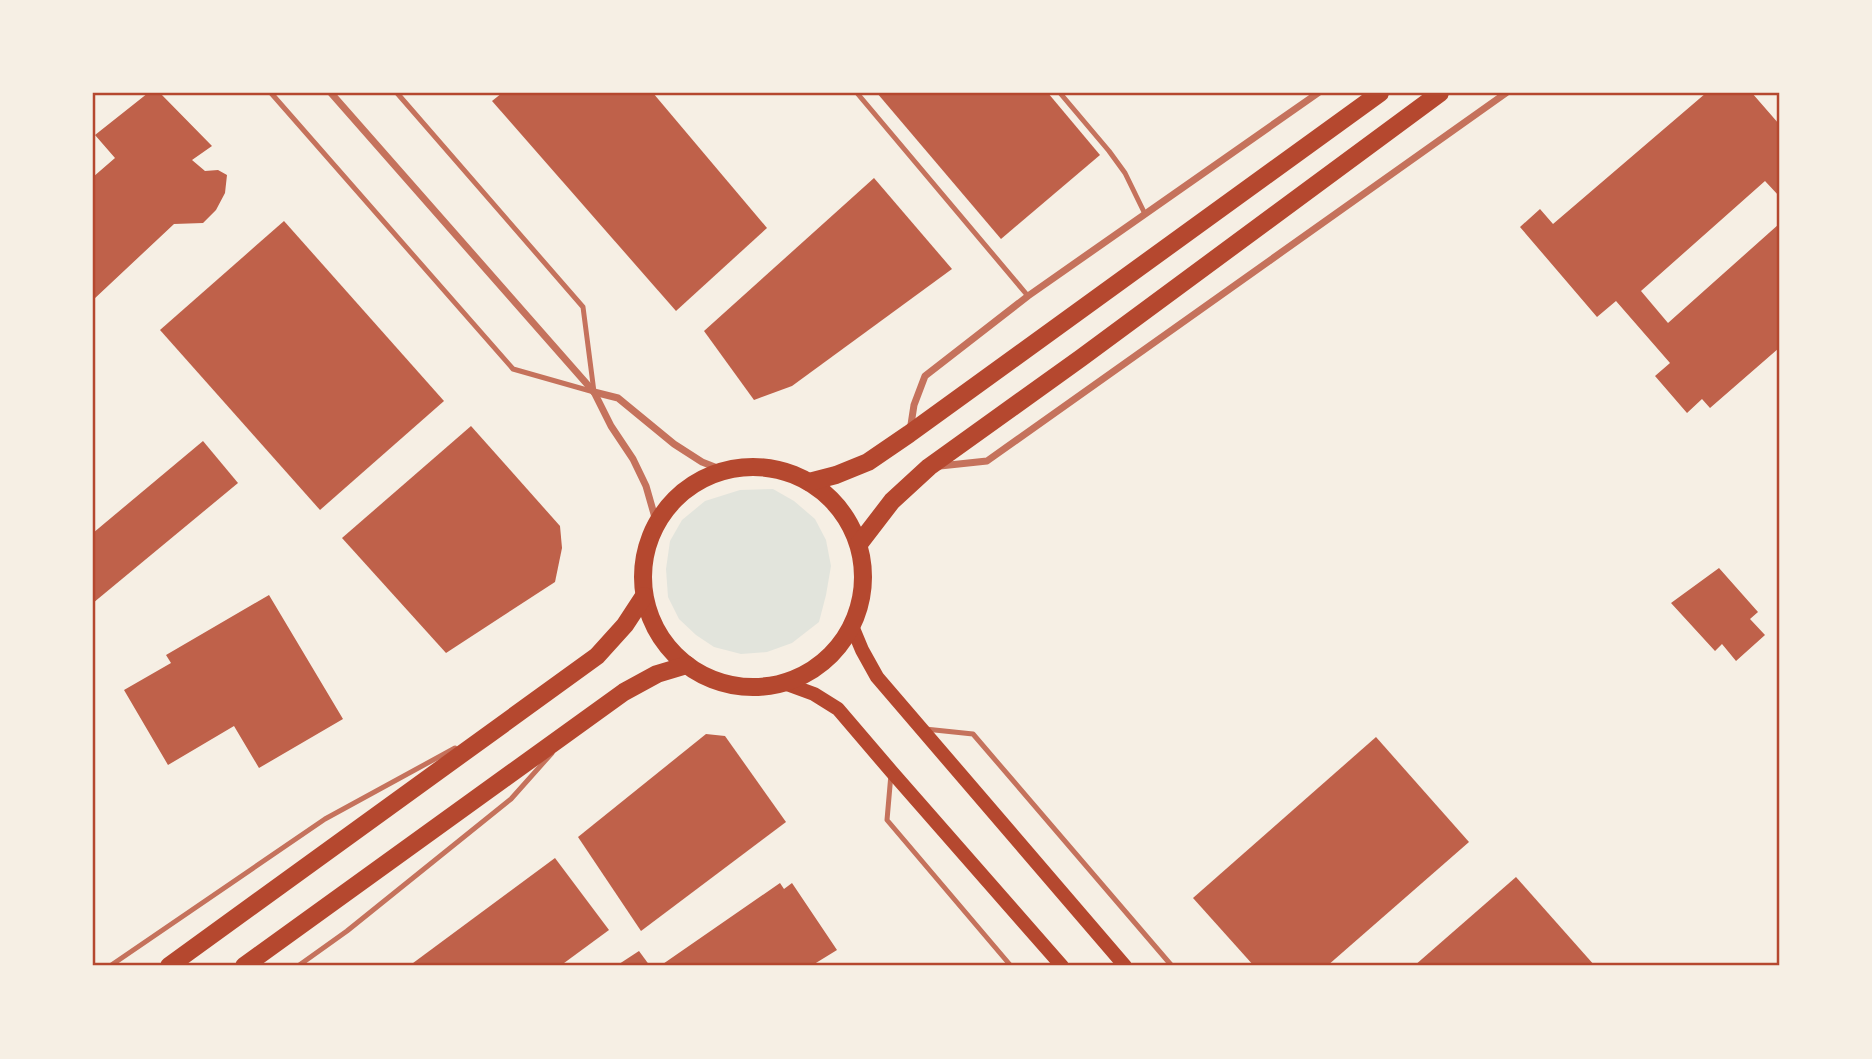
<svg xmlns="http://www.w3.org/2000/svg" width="1872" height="1059" font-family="Mulish,sans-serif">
  <rect width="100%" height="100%" fill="#f6efe4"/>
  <!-- green -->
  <polygon fill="#e2e4dc" points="773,489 794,501 815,519 826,540 831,566 826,595 819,622 792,643 767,652 741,654 714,647 696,635 679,619 668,597 666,569 670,541 682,520 705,501 740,490"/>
  <!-- building -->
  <g fill="#bf614a">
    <polygon points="148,93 160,93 212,146 192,160 205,171 218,170 227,175 225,193 216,210 203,223 174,224 93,300 93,177 115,158 95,135"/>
    <polygon points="502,93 653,93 767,228 676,311 492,101"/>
    <polygon points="877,93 1048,93 1100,155 1001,239"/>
    <polygon points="1706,93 1752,93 1779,124 1779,152 1777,153 1779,156 1779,196 1765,181 1641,291 1668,323 1779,224 1779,348 1710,408 1702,399 1687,413 1655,376 1670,363 1616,301 1597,317 1520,227 1540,209 1553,224"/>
    <polygon points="874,178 952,269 792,386 754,400 704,331"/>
    <polygon points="284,221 444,401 320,510 160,330"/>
    <polygon points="471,426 560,526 562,548 555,582 446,653 342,538"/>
    <polygon points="203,441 238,483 93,603 93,533"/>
    <polygon points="1719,568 1758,612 1750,619 1765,635 1736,661 1722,644 1715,651 1671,603"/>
    <polygon points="269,595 343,719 259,768 234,726 168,765 124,690 171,663 166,655"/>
    <polygon points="706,734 725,736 786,822 641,931 578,837"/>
    <polygon points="1376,737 1469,842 1327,966 1254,966 1193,898"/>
    <polygon points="555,858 609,930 560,966 409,966"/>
    <polygon points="1516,877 1595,966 1414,966"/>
    <polygon points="780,883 784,889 792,883 837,950 811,966 660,966"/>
    <polygon points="639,951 650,966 616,966"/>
  </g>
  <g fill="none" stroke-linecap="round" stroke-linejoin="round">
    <!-- service -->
    <g stroke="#c5725c" stroke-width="5">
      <polyline points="271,93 513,369 594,392 583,307 397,93"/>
      <polyline points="857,93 1028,296"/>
      <polyline points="1060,93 1109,151 1125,173 1145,214"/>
      <polyline points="925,729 973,734 1172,966"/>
      <polyline points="891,774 887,820 1011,966"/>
      <polyline points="110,966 325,819 455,748"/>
      <polyline points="298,966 347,931 511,799 552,753"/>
    </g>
    <!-- minor -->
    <g stroke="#c5725c" stroke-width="7">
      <polyline points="331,93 594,392 611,426 633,459 646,486 656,521"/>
      <polyline points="594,392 618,398 674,444 702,462 725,471"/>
      <polyline points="910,431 914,405 925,376 1028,296 1318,93"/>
      <polyline points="940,466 987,461 1506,93"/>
    </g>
    <!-- secondary -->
    <g stroke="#b5482f" stroke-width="14">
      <polyline points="852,626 862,650 877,677 1125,966"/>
      <polyline points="784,683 814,694 838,709 891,771 1062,966"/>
    </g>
    <!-- primary -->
    <g stroke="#b5482f" stroke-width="18">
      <circle cx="753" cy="577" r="110"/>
      <polyline points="809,482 836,475 868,462 909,434 1380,93"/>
      <polyline points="859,544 892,501 929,467 1081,358 1440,93"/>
      <polyline points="169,966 597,656 625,625 644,596"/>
      <polyline points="244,966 624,692 657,674 687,665"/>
    </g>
  </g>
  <!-- border -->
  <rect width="1872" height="1059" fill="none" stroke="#f6efe4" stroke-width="189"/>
  <rect x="94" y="94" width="1684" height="870" fill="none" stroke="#b5482f" stroke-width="2.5"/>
</svg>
